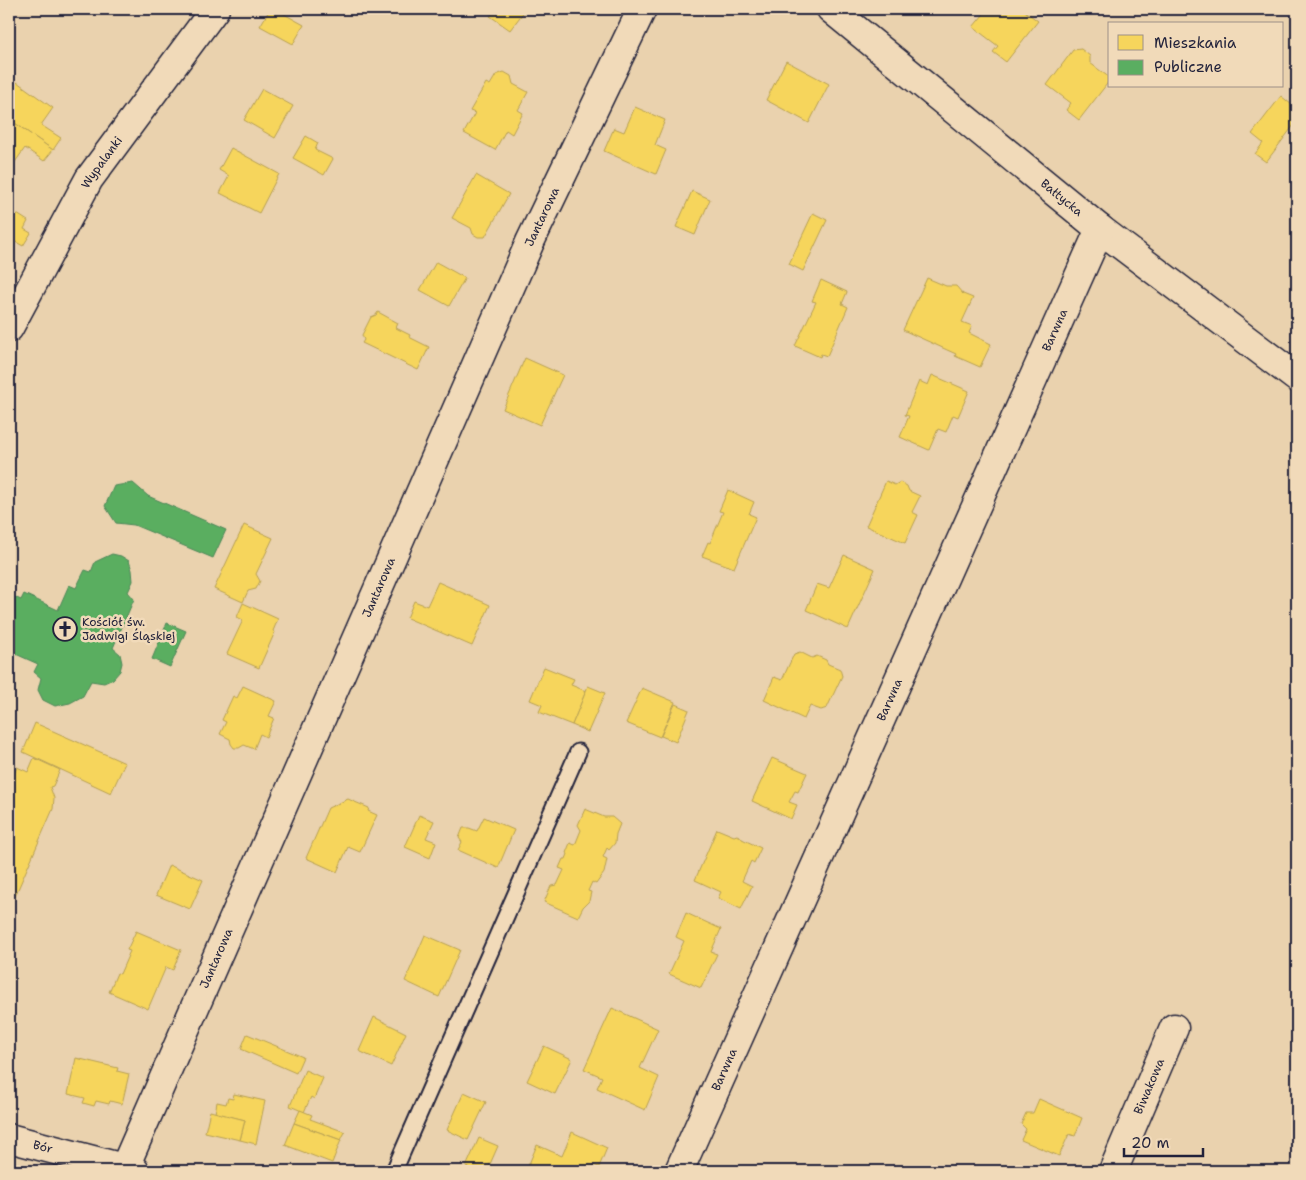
<svg xmlns="http://www.w3.org/2000/svg" width="1306" height="1180" font-family="'Shantell Sans',sans-serif">
  <rect width="100%" height="100%" fill="#ead2ae"/>
  <filter id="ink" filterUnits="userSpaceOnUse"><feTurbulence type="fractalNoise" baseFrequency=".02" numOctaves="2"/><feDisplacementMap in="SourceGraphic" scale="10" xChannelSelector="R" yChannelSelector="G"/><feConvolveMatrix kernelMatrix="1 2 1 2 8 2 1 2 1" color-interpolation-filters="sRGB"/></filter>
  <g filter="url(#ink)">
    <!-- homes -->
    <g fill="#f6d55c" stroke="#b69f52">
      <polygon points="270,9 275,9 304,25 293,44 260,26"/>
      <polygon points="496,9 526,9 510,30 490,16"/>
      <polygon points="988,9 1022,9 1038,21 1006,62 993,52 998,46 973,27"/>
      <polygon points="1081,49 1090,56 1090,63 1110,78 1110,80 1079,120 1066,110 1071,103 1047,85 1073,50"/>
      <polygon points="786,61 829,84 809,123 766,100"/>
      <polygon points="504,72 511,76 513,84 528,92 518,110 523,113 512,134 506,130 495,150 464,133 475,113 470,111 486,83 490,85 496,75"/>
      <polygon points="17,82 53,108 41,125 61,138 53,150 9,119 9,95"/>
      <polygon points="262,89 293,106 275,138 244,120"/>
      <polygon points="1281,96 1297,109 1297,121 1266,162 1255,154 1263,143 1252,134"/>
      <polygon points="635,107 665,120 655,145 666,150 656,174 604,151 614,128 624,132"/>
      <polygon points="9,119 53,150 44,161 25,148 13,165 9,162"/>
      <polygon points="306,136 318,143 315,150 333,159 324,175 293,158"/>
      <polygon points="231,148 279,174 259,213 220,193 229,176 219,170"/>
      <polygon points="476,175 509,194 485,237 478,237 473,234 471,228 452,218"/>
      <polygon points="692,191 710,199 695,235 676,227"/>
      <polygon points="9,209 28,221 24,229 31,233 23,246 16,242 9,252"/>
      <polygon points="813,213 827,220 803,271 789,264"/>
      <polygon points="436,262 465,278 449,306 420,290"/>
      <polygon points="927,278 946,286 956,286 963,294 973,298 962,322 972,326 969,333 991,344 980,367 955,356 956,354 903,330"/>
      <polygon points="821,280 847,292 842,304 848,307 827,356 821,354 820,357 795,346 816,302 812,301"/>
      <polygon points="378,312 398,323 396,328 410,335 409,337 429,347 418,370 362,343 364,340 362,335 371,317 376,315"/>
      <polygon points="525,358 563,375 540,425 503,409"/>
      <polygon points="932,375 969,391 958,417 953,415 946,432 938,429 929,450 900,437 909,416 905,415 919,381 928,385"/>
      <polygon points="886,481 895,485 900,482 907,486 909,491 920,496 912,512 918,515 905,543 866,526"/>
      <polygon points="728,490 754,502 749,514 756,517 734,568 702,556 708,542 710,543 723,512 719,511"/>
      <polygon points="244,525 273,538 256,574 260,581 256,589 248,591 243,602 214,589"/>
      <polygon points="844,555 875,569 848,629 806,610 817,584 829,588"/>
      <polygon points="438,582 490,605 472,646 407,618 414,601 427,606"/>
      <polygon points="243,603 278,619 273,631 275,632 259,668 227,654 243,620 237,617"/>
      <polygon points="800,652 812,658 817,656 826,660 828,664 840,669 842,676 827,708 821,710 810,706 804,719 764,700 774,677 782,680 794,654"/>
      <polygon points="544,667 574,679 571,685 586,691 572,725 539,712 542,705 530,700"/>
      <polygon points="243,686 276,701 269,716 274,718 266,737 260,734 254,749 244,745 239,748 234,748 231,744 230,739 220,734 226,722 222,720 233,696 237,698"/>
      <polygon points="588,686 605,693 588,732 572,725"/>
      <polygon points="642,688 675,702 660,737 626,723"/>
      <polygon points="675,704 689,710 676,742 661,736"/>
      <polygon points="35,723 125,763 111,793 23,752"/>
      <polygon points="34,758 60,770 53,786 50,787 54,798 53,809 9,910 9,786 17,767 28,772"/>
      <polygon points="772,758 807,773 798,792 795,791 789,802 797,805 791,819 752,801"/>
      <polygon points="348,799 369,808 368,811 377,815 360,852 348,847 337,872 306,858 328,808"/>
      <polygon points="585,809 604,817 612,817 620,824 616,834 615,843 609,850 607,848 603,857 607,859 604,873 596,884 592,882 588,891 591,892 589,901 583,907 578,917 544,902 551,886 557,885 564,870 559,868 563,859 566,859 568,854 566,853 570,843 575,845 581,830 578,825"/>
      <polygon points="419,815 434,821 426,838 436,842 430,858 405,847"/>
      <polygon points="484,817 514,830 498,868 458,850 462,842 459,838 463,828 469,828 477,831"/>
      <polygon points="717,829 734,836 737,835 741,837 742,839 761,848 754,863 751,861 742,881 752,886 741,909 718,898 721,892 695,880"/>
      <polygon points="169,865 203,880 190,909 156,895"/>
      <polygon points="686,913 721,929 711,952 717,954 701,988 669,974 684,941 676,937"/>
      <polygon points="136,931 181,950 173,970 166,967 148,1009 109,992 117,973 120,974 130,951 127,950"/>
      <polygon points="425,935 460,950 439,997 405,981"/>
      <polygon points="612,1008 658,1029 640,1068 659,1077 645,1110 597,1088 602,1077 584,1069"/>
      <polygon points="374,1017 406,1033 391,1066 359,1051"/>
      <polygon points="247,1034 303,1057 296,1073 241,1049"/>
      <polygon points="544,1046 572,1059 555,1094 527,1081"/>
      <polygon points="76,1058 118,1068 117,1071 129,1074 122,1104 110,1101 109,1104 96,1101 94,1106 83,1103 85,1098 68,1094"/>
      <polygon points="305,1070 323,1078 314,1099 311,1097 304,1112 290,1106"/>
      <polygon points="464,1092 486,1102 468,1140 447,1130"/>
      <polygon points="234,1094 265,1101 256,1144 240,1140 245,1120 215,1113 217,1102 226,1104 228,1098 233,1099"/>
      <polygon points="1039,1099 1082,1118 1075,1136 1069,1134 1059,1156 1021,1140 1026,1129 1021,1124 1026,1113 1033,1113"/>
      <polygon points="300,1110 312,1115 310,1119 345,1132 341,1140 294,1123"/>
      <polygon points="210,1111 245,1120 240,1140 205,1132"/>
      <polygon points="294,1123 341,1140 332,1163 285,1145"/>
      <polygon points="572,1132 607,1148 599,1167 593,1165 591,1171 526,1171 537,1145 562,1156"/>
      <polygon points="479,1138 498,1146 487,1171 476,1171 466,1167"/>
    </g>
    <!-- public -->
    <g fill="#5aae61" stroke="#498456">
      <polygon points="133,483 148,496 226,530 213,558 134,525 116,523 105,506 114,486"/>
      <polygon points="112,554 121,556 129,561 132,570 133,581 128,592 134,599 113,648 120,654 122,663 120,671 113,679 104,683 91,681 83,696 70,703 55,706 43,700 38,690 41,678 34,672 38,664 9,651 9,596 10,595 21,600 24,594 58,610 69,585 76,588 85,570 91,572 95,562"/>
      <polygon points="167,623 186,631 170,667 152,659"/>
    </g>
    <g fill="none" stroke-linecap="round" stroke-linejoin="round">
      <!-- service casing -->
      <g stroke="#22223b" stroke-width="19">
        <polyline id="service" points="394,1171 578,752"/>
      </g>
      <!-- minor casing -->
      <g stroke="#22223b" stroke-width="31">
        <g id="minor">
          <path id="s1" d="M 831,9 L 1100,229 L 1297,378"/>
          <path id="s2" d="M 124,1169 L 530,242 L 642,9"/>
          <path id="s3" d="M 679,1171 L 1100,229"/>
          <path id="s4" d="M 1113,1171 L 1174,1028"/>
        </g>
      </g>
      <!-- tertiary casing -->
      <g stroke="#22223b" stroke-width="31">
        <g id="tertiary">
          <path id="s5" d="M 9,328 L 89,179 L 215,9"/>
          <path id="s6" d="M 9,1138 L 135,1171"/>
        </g>
      </g>
      <!-- service -->
      <use href="#service" stroke="#f1dab9" stroke-width="15"/>
      <!-- minor -->
      <use href="#minor" stroke="#f1dab9" stroke-width="28"/>
      <!-- tertiary -->
      <use href="#tertiary" stroke="#f1dab9" stroke-width="28"/>
    </g>
  </g>
  <!-- icons -->
  <defs>
    <g id="church-ring" transform="scale(1.25)"><circle r="9.5" fill="#f1dab9" stroke="#22223b" stroke-width="1.5"/><path d="M-1.2-6h2.4v3.5h3.3v2.4h-3.3V6h-2.4V-.1h-3.3v-2.4h3.3Z" fill="#22223b"/></g>
  </defs>
  <g fill-rule="evenodd">
    <use href="#church-ring" x="65" y="629"/>
  </g>
  <g text-anchor="middle" stroke-width="5" stroke-linejoin="round" paint-order="stroke">
    <!-- street labels -->
    <g font-size="12" fill="#22223b" stroke="#f1dab9">
      <text dy="4" stroke="none"><textPath href="#s5" startOffset="190">Wypalanki</textPath></text>
      <text dy="4" stroke="none"><textPath href="#s1" startOffset="298">Bałtycka</textPath></text>
      <text dy="4" stroke="none"><textPath href="#s2" startOffset="1040">Jantarowa</textPath></text>
      <text dy="4" stroke="none"><textPath href="#s3" startOffset="921">Barwna</textPath></text>
      <text dy="4" stroke="none"><textPath href="#s2" startOffset="635">Jantarowa</textPath></text>
      <text dy="4" stroke="none"><textPath href="#s3" startOffset="516">Barwna</textPath></text>
      <text dy="4" stroke="none"><textPath href="#s2" startOffset="230">Jantarowa</textPath></text>
      <text dy="4" stroke="none"><textPath href="#s3" startOffset="111">Barwna</textPath></text>
      <text dy="4" stroke="none"><textPath href="#s4" startOffset="92">Biwakowa</textPath></text>
      <text dy="4" stroke="none"><textPath href="#s6" startOffset="35">Bór</textPath></text>
    </g>
    <!-- poi labels -->
    <g font-size="12" fill="#22223b" stroke="#f1dab9" text-anchor="start">
      <text x="82" y="626">Kościół św.<tspan x="82" dy="14">Jadwigi Śląskiej</tspan></text>
    </g>
  </g>
  <!-- margin -->
  <rect width="1306" height="1180" fill="none" stroke="#f1dab9" stroke-width="30"/>
  <rect x="15" y="15" width="1276" height="1150" fill="none" stroke="#22223b" stroke-width="2" filter="url(#ink)"/>
  <!-- legend -->
  <rect x="1108" y="22" width="175" height="65" fill="#f1dab9" stroke="#9e9087"/>
  <rect x="1118" y="35" width="25" height="15" fill="#f6d55c" stroke="#9e9087"/>
  <text x="1154" y="48" font-size="15" fill="#22223b">Mieszkania</text>
  <rect x="1118" y="60" width="25" height="15" fill="#5aae61" stroke="#9e9087"/>
  <text x="1154" y="72" font-size="15" fill="#22223b">Publiczne</text>
  <!-- scale -->
  <path d="M1124 1148v8h79v-8" fill="none" stroke="#22223b" stroke-width="2.5"/>
  <text x="1131" y="1148" font-size="15" fill="#22223b" stroke="#f1dab9" stroke-width="4" paint-order="stroke">20 m</text>
</svg>
